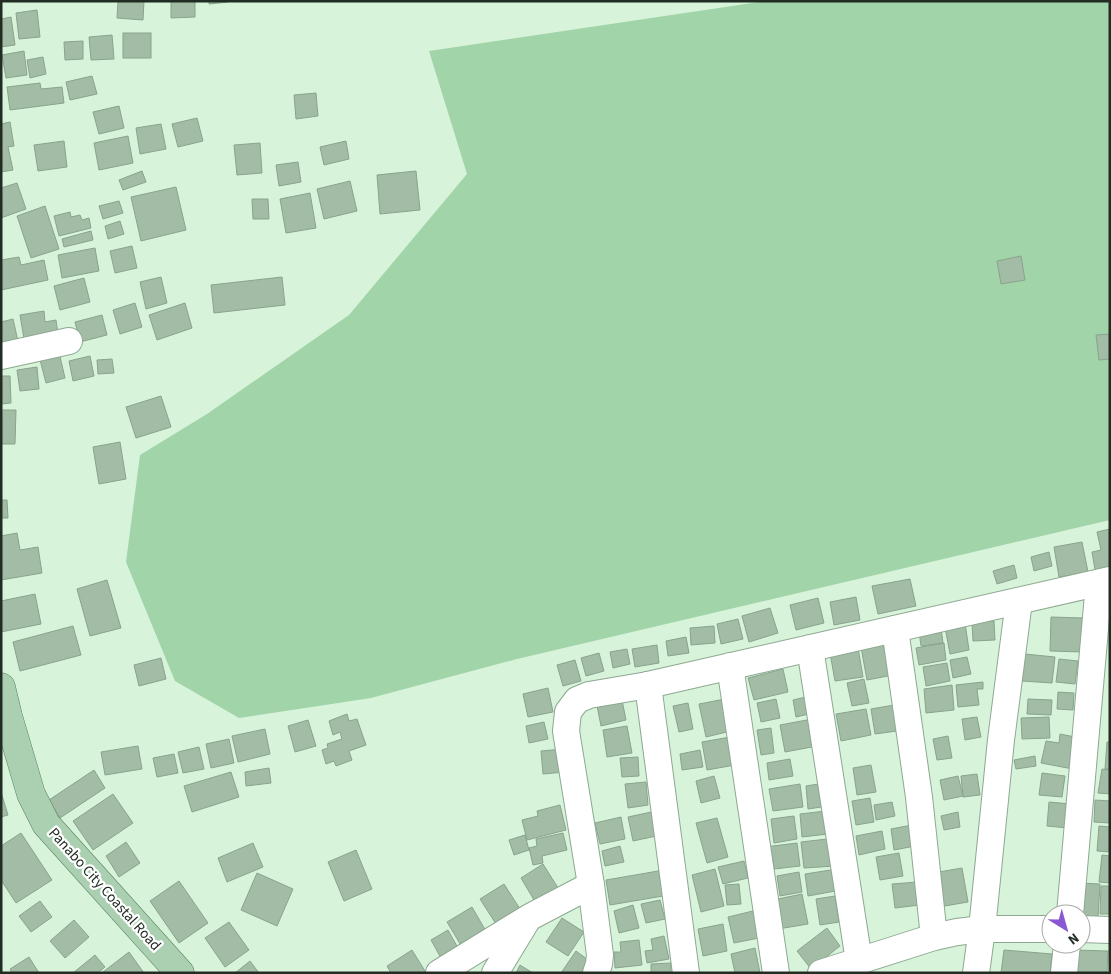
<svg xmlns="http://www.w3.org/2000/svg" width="1111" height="974" font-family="'Source Sans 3',sans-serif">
  <rect width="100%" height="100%" fill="#d7f3da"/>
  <!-- green -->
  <polygon fill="#a1d4a8" points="766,1 1110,1 1110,520 517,659 371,698 239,718 175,681 126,562 140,455 207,414 349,315 467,174 429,51"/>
  <!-- building -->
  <g fill="#a2bca5" stroke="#89a48d">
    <polygon points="118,1 144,1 143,20 117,18"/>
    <polygon points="171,1 195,1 195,17 171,18"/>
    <polygon points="209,1 228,1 228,2 209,4"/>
    <polygon points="37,10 40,37 19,39 16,13"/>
    <polygon points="11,17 15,45 1,47 1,19"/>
    <rect x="123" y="33" width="28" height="25"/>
    <polygon points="112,35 114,59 91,60 89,37"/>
    <polygon points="83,41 83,59 65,60 64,42"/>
    <polygon points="24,51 27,75 6,78 2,55"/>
    <polygon points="43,57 46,74 30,78 27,60"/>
    <polygon points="92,76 97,94 70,100 66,82"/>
    <polygon points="40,83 41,89 62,87 64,103 10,110 7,87"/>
    <polygon points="316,93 318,116 296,119 294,95"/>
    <polygon points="119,106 124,128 99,134 93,112"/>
    <polygon points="197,118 203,141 178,147 172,124"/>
    <polygon points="10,122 14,146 8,147 13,170 1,172 1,124"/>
    <polygon points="161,124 166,149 140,154 136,128"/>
    <polygon points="128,136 133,163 99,170 94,143"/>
    <polygon points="64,141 67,167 38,171 34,145"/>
    <polygon points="346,141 349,159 324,165 320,147"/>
    <polygon points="260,143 262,173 237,175 234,145"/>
    <polygon points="298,162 301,182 279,186 276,165"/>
    <polygon points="142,171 146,182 123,190 119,180"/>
    <polygon points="416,171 420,210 380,214 377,175"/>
    <polygon points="350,181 357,211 324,219 317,189"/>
    <polygon points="17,183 26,209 1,218 1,188"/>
    <polygon points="176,187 186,230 141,241 131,197"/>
    <polygon points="310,193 316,228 286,233 280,199"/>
    <polygon points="252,199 268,199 269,219 253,219"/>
    <polygon points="119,201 123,213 103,219 99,206"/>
    <polygon points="45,206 59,249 31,258 17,216"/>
    <polygon points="70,212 71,217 80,215 82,220 89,218 91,228 59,236 54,216"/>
    <polygon points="120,221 124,234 108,239 105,226"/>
    <polygon points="91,231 93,240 64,247 62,239"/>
    <polygon points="132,246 137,268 115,273 110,251"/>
    <polygon points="95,248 99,271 62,278 58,255"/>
    <polygon points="1021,256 1025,280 1001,284 997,261"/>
    <polygon points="19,257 21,265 44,260 48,280 1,290 1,260"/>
    <polygon points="161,277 167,303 146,309 140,282"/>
    <polygon points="282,277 285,305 214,313 211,285"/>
    <polygon points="84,278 90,302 60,310 54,286"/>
    <polygon points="135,303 142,327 120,334 113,310"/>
    <polygon points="185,303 192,328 157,340 149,315"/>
    <polygon points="44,311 45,322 56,320 58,334 24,339 20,315"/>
    <polygon points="102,315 107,335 80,342 75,322"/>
    <polygon points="13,319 20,350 1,354 1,322"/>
    <polygon points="1110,334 1110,359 1099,360 1096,335"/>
    <polygon points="58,348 65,378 46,383 38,352"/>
    <polygon points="90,356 94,376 73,381 69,361"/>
    <polygon points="112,359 114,373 98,374 97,360"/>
    <polygon points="37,367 39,389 20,391 17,370"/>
    <polygon points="1,376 10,376 11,403 1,404"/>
    <polygon points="161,396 171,427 136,438 126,407"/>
    <polygon points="1,410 16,410 15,444 1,444"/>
    <polygon points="120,442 126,479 99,484 93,447"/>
    <polygon points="1,500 7,500 8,518 1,518"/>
    <polygon points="1110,529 1110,568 1095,570 1092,552 1101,550 1097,532"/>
    <polygon points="17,533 20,550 38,547 42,573 1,580 1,536"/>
    <polygon points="1082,542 1088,572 1059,577 1054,547"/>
    <polygon points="1049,552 1052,566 1034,571 1031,557"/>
    <polygon points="1014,565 1017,578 997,584 993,571"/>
    <polygon points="910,579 916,606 878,614 872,586"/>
    <polygon points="107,580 121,628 90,636 77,589"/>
    <polygon points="35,594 41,624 1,632 1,601"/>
    <polygon points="856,597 860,620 834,625 830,602"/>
    <polygon points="818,598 824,623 796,630 790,605"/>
    <polygon points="770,608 778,633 749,642 742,616"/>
    <polygon points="1051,617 1084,618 1082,652 1050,651"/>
    <polygon points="738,619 743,639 721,644 717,624"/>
    <polygon points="994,621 995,640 973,641 972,622"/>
    <polygon points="965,623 969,650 950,654 945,627"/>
    <polygon points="73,626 81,655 20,671 13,642"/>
    <polygon points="714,626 715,643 691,645 690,628"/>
    <polygon points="941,628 943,643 921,646 919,631"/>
    <polygon points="686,637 689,653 668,656 666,641"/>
    <polygon points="886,642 893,675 867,680 861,647"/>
    <polygon points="944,643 946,660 919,665 916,648"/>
    <polygon points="657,645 659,663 635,667 632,649"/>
    <polygon points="858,648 863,677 835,681 830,653"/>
    <polygon points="627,649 630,664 613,668 610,652"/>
    <polygon points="599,653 604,671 586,676 581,658"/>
    <polygon points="1025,654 1055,657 1052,683 1022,681"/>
    <polygon points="967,657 971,674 953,678 950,660"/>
    <polygon points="161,658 166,679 139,686 134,665"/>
    <polygon points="1059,659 1078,661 1075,684 1056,682"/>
    <polygon points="575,660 581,681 563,686 557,665"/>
    <polygon points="947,663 950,681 926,686 923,667"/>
    <polygon points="783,669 788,692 754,700 748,678"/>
    <polygon points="864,679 869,703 852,706 847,683"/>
    <polygon points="983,682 983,689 977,689 979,705 958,707 956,685"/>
    <polygon points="952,685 954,710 926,713 924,689"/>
    <polygon points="548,688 553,712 528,717 523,694"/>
    <polygon points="1058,692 1074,693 1073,710 1057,709"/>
    <polygon points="810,696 813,713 796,717 793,700"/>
    <polygon points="725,699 731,731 706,737 699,704"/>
    <polygon points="776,699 780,718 761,722 757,703"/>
    <polygon points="1028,699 1052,700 1051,715 1027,714"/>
    <polygon points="622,700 626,720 601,726 597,706"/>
    <polygon points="688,703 693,729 679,732 673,706"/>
    <polygon points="900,704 904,730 875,734 871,709"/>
    <polygon points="866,709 871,735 841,741 836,714"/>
    <polygon points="347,714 349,721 357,719 366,745 349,751 352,760 336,766 334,761 326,764 322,750 328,748 327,744 342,739 340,732 333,735 329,721"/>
    <polygon points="977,717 981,737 965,740 962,719"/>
    <polygon points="1049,717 1050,738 1022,739 1021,718"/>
    <polygon points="812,719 817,746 785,752 780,725"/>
    <polygon points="308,720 316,746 295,752 288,726"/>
    <polygon points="544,722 548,739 529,743 526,726"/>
    <polygon points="627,726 632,753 607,757 603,730"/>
    <polygon points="771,728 774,753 761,755 757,730"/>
    <polygon points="265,729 270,754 238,762 232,736"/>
    <polygon points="1060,734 1080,738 1073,769 1041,763 1046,741 1059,743"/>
    <polygon points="948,736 952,758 937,760 933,739"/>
    <polygon points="730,737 735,765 707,770 702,742"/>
    <polygon points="229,739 234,763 211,768 206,744"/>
    <polygon points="1107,742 1110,742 1110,769 1105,769"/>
    <polygon points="138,746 142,769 105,775 101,752"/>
    <polygon points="199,747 204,769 183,773 178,752"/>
    <polygon points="563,749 565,772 543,774 541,751"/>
    <polygon points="700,750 703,767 682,770 680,754"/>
    <polygon points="174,754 178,773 157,777 153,758"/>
    <polygon points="1035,756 1036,766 1016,769 1014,760"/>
    <polygon points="638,757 639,776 622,777 620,758"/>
    <polygon points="790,759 793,776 769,780 767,763"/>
    <polygon points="871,765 876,792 857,795 853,768"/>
    <polygon points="269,768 271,783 246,786 245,772"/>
    <polygon points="1102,769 1110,770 1110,794 1098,793"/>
    <polygon points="94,770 105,788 60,818 49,800"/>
    <polygon points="231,772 239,797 192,812 184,786"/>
    <polygon points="1042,773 1065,776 1062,797 1039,795"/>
    <polygon points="977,774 980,795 963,797 961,776"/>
    <polygon points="714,776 720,798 701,803 696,781"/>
    <polygon points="958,776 963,796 944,800 940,780"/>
    <polygon points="646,782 648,805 628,808 625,784"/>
    <polygon points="825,783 828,806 808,809 806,786"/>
    <polygon points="800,784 803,807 773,811 769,789"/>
    <polygon points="1,792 8,815 1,817"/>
    <polygon points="113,794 133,823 93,850 73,821"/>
    <polygon points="870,798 874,822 856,825 852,801"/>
    <polygon points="1095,800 1110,801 1110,823 1094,822"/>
    <polygon points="892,802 895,816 876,820 874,805"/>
    <polygon points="1049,802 1071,804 1068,828 1047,826"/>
    <polygon points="560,805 566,830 527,840 522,820 538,816 537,811"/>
    <polygon points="656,811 661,835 633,841 628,817"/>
    <polygon points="826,811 828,834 802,837 800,814"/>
    <polygon points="958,812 960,827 944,830 941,816"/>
    <polygon points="794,816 797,839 774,843 771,819"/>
    <polygon points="621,817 625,839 600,844 595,823"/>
    <polygon points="717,818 728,857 707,863 696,823"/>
    <polygon points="912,825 915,846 894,850 891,829"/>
    <polygon points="1099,826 1110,827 1110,852 1097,851"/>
    <polygon points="882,831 885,849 859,855 856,836"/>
    <polygon points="21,833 52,880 16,903 1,880 1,846"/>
    <polygon points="563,833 567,850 542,856 543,863 533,865 529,848 537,846 536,839"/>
    <polygon points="525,835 529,850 514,855 509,840"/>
    <polygon points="827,839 828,849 833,848 835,866 804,868 801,842"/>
    <polygon points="126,842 140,863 119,877 106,856"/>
    <polygon points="253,843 263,867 227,882 218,858"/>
    <polygon points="797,843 800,866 774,869 773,859 767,860 765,847"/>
    <polygon points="620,846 624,862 605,866 602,851"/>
    <polygon points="356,850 372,889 344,901 328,862"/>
    <polygon points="899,853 903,876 880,880 876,857"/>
    <polygon points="1102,855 1110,856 1110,883 1099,882"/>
    <polygon points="744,861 748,878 723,884 718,867"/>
    <polygon points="543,864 560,891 537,905 521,878"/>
    <polygon points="962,868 968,902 939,907 933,873"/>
    <polygon points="715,869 724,906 701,912 692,875"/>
    <polygon points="837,869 841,890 808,896 805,874"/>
    <polygon points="664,870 669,895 610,905 606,880"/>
    <polygon points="799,872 802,892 780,896 777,876"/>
    <polygon points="257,873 293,889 277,926 241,910"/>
    <polygon points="179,881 208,923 179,943 150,901"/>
    <polygon points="917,882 920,905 895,908 892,884"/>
    <polygon points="1081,883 1100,884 1098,917 1081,916"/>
    <polygon points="504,884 520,909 496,924 480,899"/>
    <polygon points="739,884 741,904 727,905 725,885"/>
    <polygon points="1101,886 1110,886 1110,914 1100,914"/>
    <polygon points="802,894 808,924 778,929 773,900"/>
    <polygon points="835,896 839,922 820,925 816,899"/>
    <polygon points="660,900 665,919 646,923 641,904"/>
    <polygon points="40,901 52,917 31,932 19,916"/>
    <polygon points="633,905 639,928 619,933 614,911"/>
    <polygon points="472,907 487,933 462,947 447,922"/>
    <polygon points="753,911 759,938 734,943 728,917"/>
    <polygon points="562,918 584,932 568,956 546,942"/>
    <polygon points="74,920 89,937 65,958 50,941"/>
    <polygon points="229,922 249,950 225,967 205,938"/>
    <polygon points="723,924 727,951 703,956 698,929"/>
    <polygon points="827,928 840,946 811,969 797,951"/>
    <polygon points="448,930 458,948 441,958 431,940"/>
    <polygon points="664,936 669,959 647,963 645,951 653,950 651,939"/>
    <polygon points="639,940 642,965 615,968 614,952 621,952 620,942"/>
    <polygon points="755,948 760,973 735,973 731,954"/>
    <polygon points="412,950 425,971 423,973 391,973 387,966"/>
    <polygon points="1004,950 1052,954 1050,973 1001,973"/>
    <polygon points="1076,950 1108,951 1107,973 1075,973"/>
    <polygon points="576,951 595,965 589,973 561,973"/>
    <polygon points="129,952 144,973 104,973 103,972"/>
    <polygon points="95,955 105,967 98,973 73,973"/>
    <polygon points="29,957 39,973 12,973 10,969"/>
    <polygon points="250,961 259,973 235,973"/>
    <polygon points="671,963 671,973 651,973 651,964"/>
    <polygon points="520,965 533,973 516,973"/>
  </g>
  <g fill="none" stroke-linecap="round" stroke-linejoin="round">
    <!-- minor casing -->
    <g stroke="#8ea891" stroke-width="28">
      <g id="minor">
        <polyline points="1,356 69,341"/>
        <polyline points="895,629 919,797 934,937"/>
        <polyline points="810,648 859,961"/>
        <polyline points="730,666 776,973"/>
        <polyline points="648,685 686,973"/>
        <polyline points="1070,914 1099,583"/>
        <polyline points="1081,929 1110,930"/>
        <polyline points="439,973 530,917 591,885"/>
        <polyline points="495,973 526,922"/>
        <polyline points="596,973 599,964 600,955 591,885 566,731 568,712 577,700 589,695 648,685 1110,580"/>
        <polyline points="821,973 934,937 957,932 982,929 1051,929"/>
        <polyline points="976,973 982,929 1001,740 1019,601"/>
        <polyline points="1064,973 1067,944"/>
      </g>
    </g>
    <!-- major casing -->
    <g stroke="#56825e" stroke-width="29">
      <polyline id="major" points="1,687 8,716 31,794 46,824 180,973"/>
    </g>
    <!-- minor -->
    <use href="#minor" stroke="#fff" stroke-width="26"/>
    <!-- major -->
    <use href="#major" stroke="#abd0b1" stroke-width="28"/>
  </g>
  <g text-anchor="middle" stroke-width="4.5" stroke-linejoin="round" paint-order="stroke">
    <!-- street labels -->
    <g font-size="15" fill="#212c23" stroke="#fff">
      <text transform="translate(105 889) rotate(48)" y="5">Panabo City Coastal Road</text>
    </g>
  </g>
  <!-- border -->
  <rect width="1111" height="974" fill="none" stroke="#212c23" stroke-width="5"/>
  <!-- north arrow -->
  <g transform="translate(1066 929) rotate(143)"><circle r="24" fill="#ffffff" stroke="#a6aba7"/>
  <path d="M0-4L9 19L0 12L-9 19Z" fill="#8859d2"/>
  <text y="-8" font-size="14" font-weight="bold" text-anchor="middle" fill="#212c23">N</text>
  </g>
</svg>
